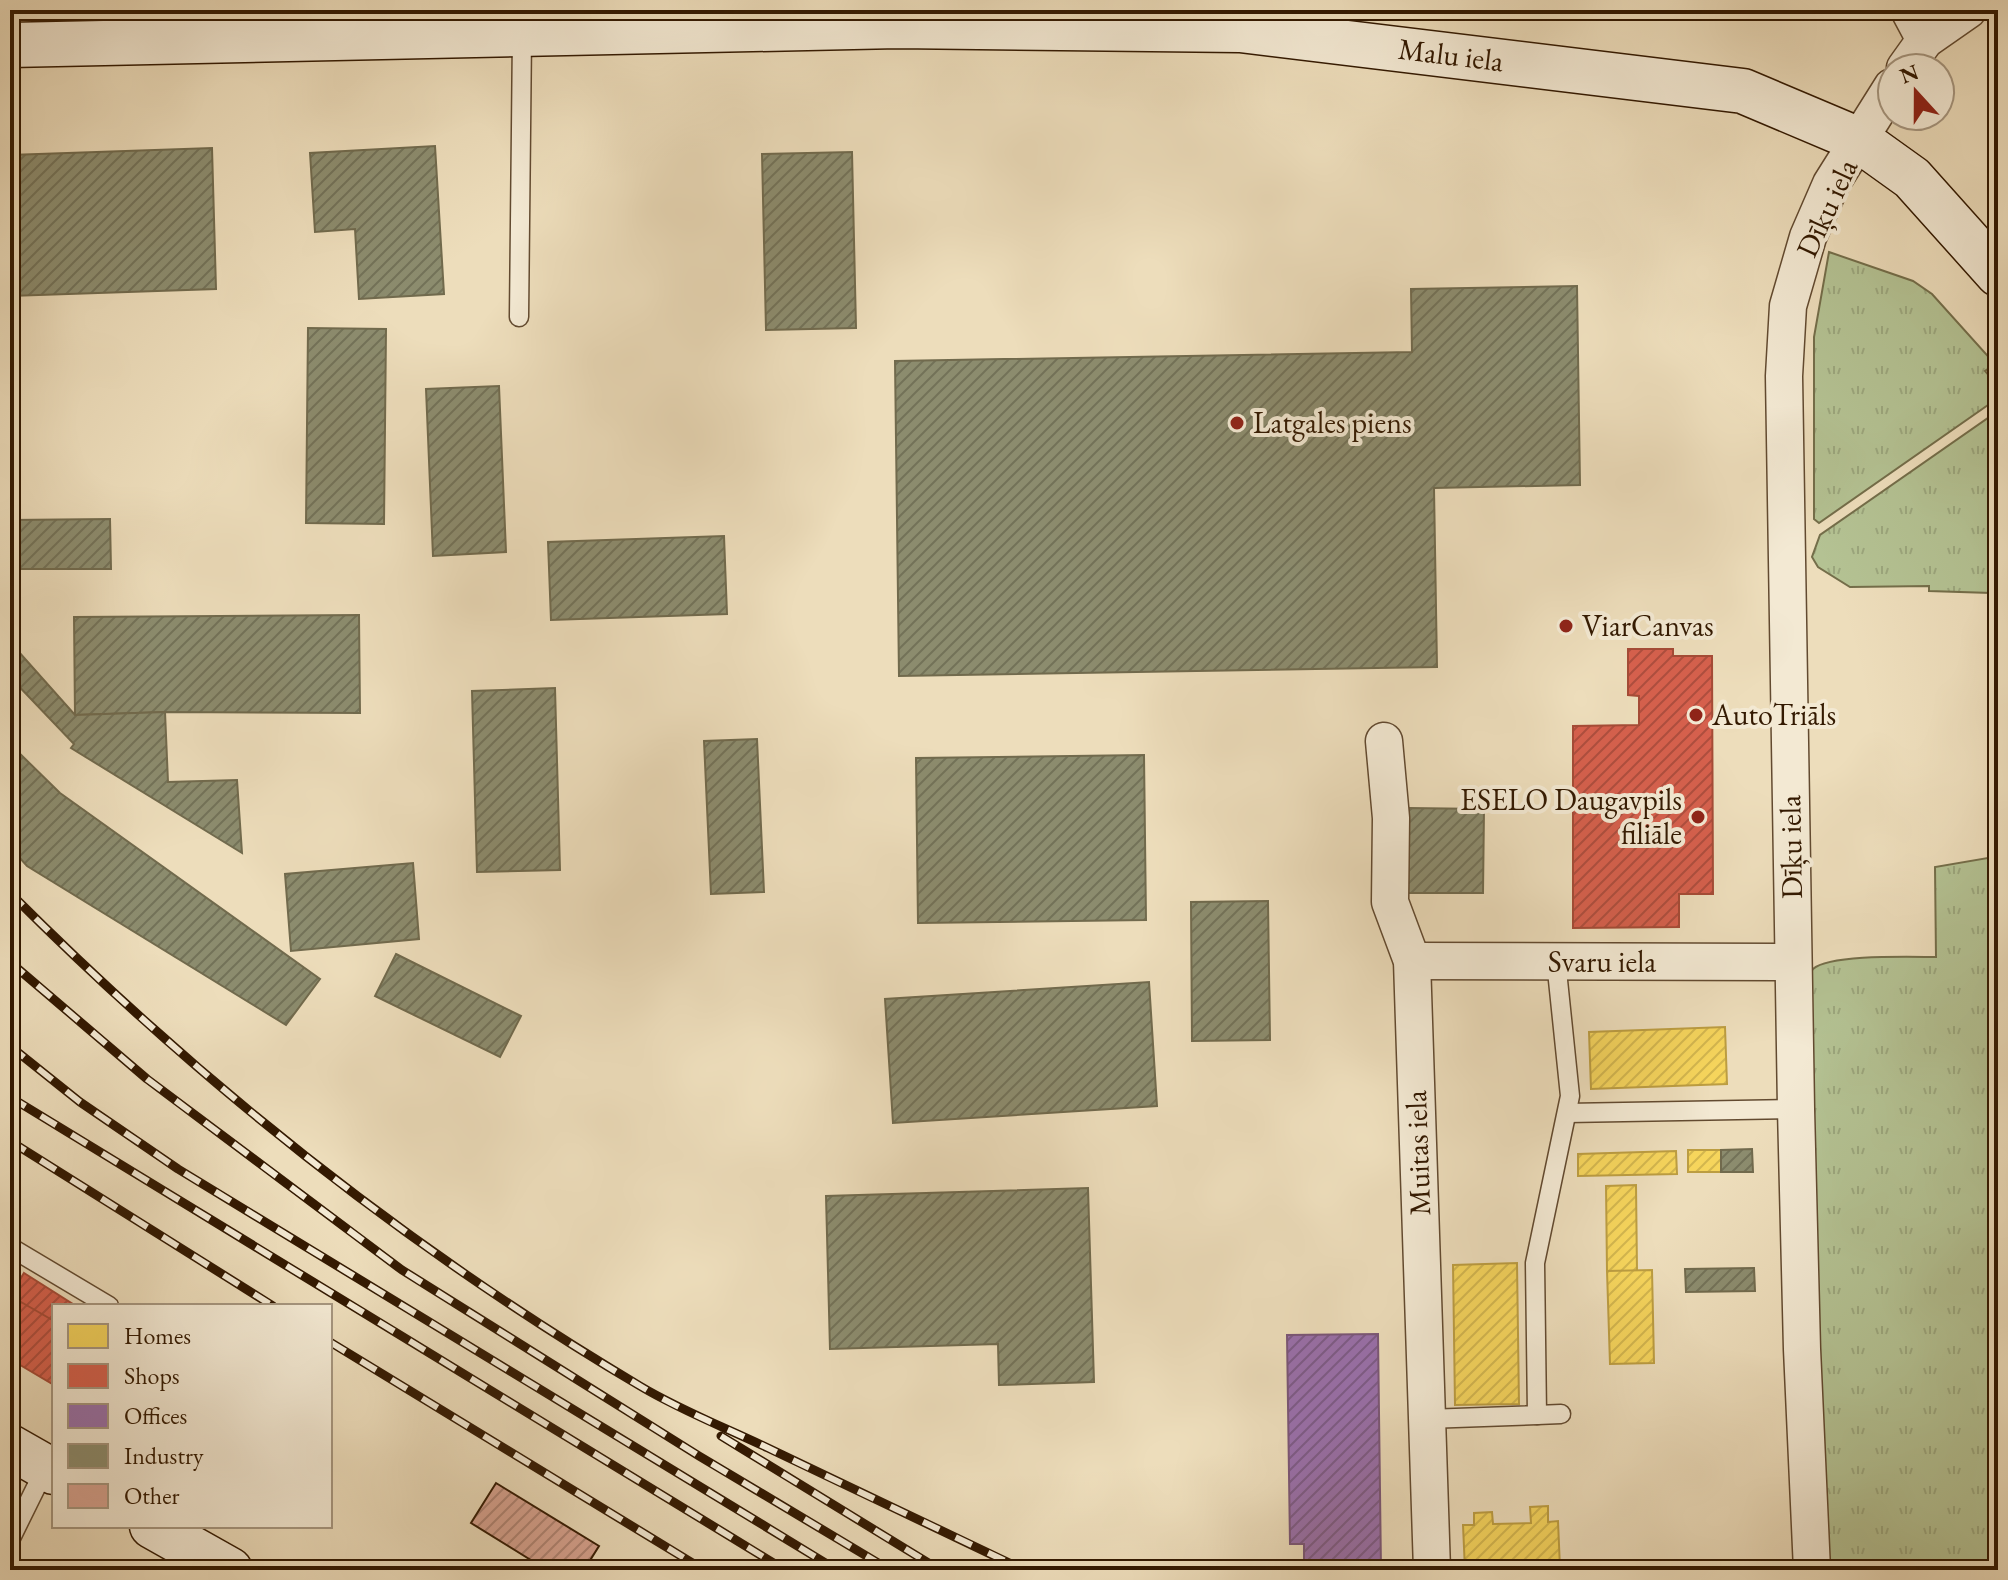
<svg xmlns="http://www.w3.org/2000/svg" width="2008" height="1580" font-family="'EB Garamond',serif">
  <defs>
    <pattern id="grass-tufts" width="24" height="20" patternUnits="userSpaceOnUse" patternTransform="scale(2)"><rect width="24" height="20" fill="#b4c293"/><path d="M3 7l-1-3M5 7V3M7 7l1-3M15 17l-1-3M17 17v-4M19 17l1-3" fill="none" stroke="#9ba67d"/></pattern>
    <pattern id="homes-hatch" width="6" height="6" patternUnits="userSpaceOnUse" patternTransform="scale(2)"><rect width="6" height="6" fill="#f6d55c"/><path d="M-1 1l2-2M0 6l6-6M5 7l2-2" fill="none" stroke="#d3b64e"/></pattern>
    <pattern id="shops-hatch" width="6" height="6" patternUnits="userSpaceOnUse" patternTransform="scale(2)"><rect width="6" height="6" fill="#d6604d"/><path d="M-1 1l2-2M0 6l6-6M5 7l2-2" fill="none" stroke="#ae4e3e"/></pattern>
    <pattern id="offices-hatch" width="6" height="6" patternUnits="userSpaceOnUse" patternTransform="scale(2)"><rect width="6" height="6" fill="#9970ab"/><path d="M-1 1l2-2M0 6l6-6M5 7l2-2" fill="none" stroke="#7d5b89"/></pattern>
    <pattern id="industry-hatch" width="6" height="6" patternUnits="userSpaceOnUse" patternTransform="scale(2)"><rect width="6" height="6" fill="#8c8c6e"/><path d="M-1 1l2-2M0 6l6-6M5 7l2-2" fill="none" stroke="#737258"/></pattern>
    <pattern id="building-hatch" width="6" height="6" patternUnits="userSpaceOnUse" patternTransform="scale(2)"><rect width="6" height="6" fill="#d8a391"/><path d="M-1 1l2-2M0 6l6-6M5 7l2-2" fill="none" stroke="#b08474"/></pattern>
  </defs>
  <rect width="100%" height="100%" fill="#edddbb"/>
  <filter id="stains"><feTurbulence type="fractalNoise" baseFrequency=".0025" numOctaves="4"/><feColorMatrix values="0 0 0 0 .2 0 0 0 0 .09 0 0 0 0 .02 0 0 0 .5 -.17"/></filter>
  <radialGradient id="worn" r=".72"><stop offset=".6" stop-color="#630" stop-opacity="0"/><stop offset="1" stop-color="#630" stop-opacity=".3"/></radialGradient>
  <!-- grass -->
  <g fill="url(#grass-tufts)" stroke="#746e4a" stroke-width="2">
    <polygon points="1829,252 1913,281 1932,294 1995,364 1985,371 1998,386 1998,398 1819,523 1814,519 1814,337"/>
    <path d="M 1998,411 L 1998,1570 L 1827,1570 L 1807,980 C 1808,978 1812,970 1813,969 C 1830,954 1912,957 1936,957 L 1935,867 L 1994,857 L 1991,593 L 1929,591 L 1929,586 L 1850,587 L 1818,567 L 1812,557 L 1820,535 Z"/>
  </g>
  <!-- homes -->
  <g fill="url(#homes-hatch)" stroke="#bc9d41" stroke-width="2">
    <polygon points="1725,1027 1727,1084 1591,1089 1589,1032"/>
    <rect x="1688" y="1150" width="33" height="22"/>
    <polygon points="1676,1151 1677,1174 1578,1176 1578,1154"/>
    <polygon points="1636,1185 1637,1271 1607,1271 1606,1186"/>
    <polygon points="1517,1263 1519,1404 1455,1405 1453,1265"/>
    <polygon points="1652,1270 1654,1363 1610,1364 1607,1271"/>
    <polygon points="1548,1506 1548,1522 1558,1521 1560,1568 1465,1570 1463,1525 1474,1525 1474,1513 1492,1512 1493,1524 1531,1523 1530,1507"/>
  </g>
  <!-- shops -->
  <g fill="url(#shops-hatch)" stroke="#a54b36" stroke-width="2">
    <polygon points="1628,649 1673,649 1673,656 1712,656 1713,894 1679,894 1679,927 1573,928 1573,726 1639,725 1639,696 1628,695"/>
    <polygon points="24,1273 76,1306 54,1306 54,1333 10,1306 10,1296"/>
    <polygon points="21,1302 54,1321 54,1385 10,1359 10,1321"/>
  </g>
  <!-- offices -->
  <polygon fill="url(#offices-hatch)" stroke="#7a5678" stroke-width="2" points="1378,1334 1381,1570 1353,1570 1353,1560 1304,1561 1304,1544 1290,1544 1287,1335"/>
  <!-- industry -->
  <g fill="url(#industry-hatch)" stroke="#716a4d" stroke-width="2">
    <polygon points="435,146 444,294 359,299 355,229 315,232 310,153"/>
    <polygon points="212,148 216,289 10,296 10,155"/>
    <polygon points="852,152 856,328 766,330 762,154"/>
    <polygon points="1577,286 1580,485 1434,488 1437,667 899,676 895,361 1412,352 1411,289"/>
    <polygon points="308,328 386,329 384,524 306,523"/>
    <polygon points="499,386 506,552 433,556 426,389"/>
    <polygon points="110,519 111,569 10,569 10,520"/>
    <polygon points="724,536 727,614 551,620 548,542"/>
    <polygon points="359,615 360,713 165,712 75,715 74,617"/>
    <polygon points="10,642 75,715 165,712 168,782 237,780 242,853 71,748 74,744 10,677"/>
    <polygon points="555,688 560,870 477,872 472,691"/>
    <polygon points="757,739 764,892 711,894 704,741"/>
    <polygon points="10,744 60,793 320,979 286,1025 27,866 10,847"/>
    <polygon points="1144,755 1146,920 918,923 916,758"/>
    <polygon points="1409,808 1484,809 1483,893 1408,893"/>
    <polygon points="413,863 419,939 291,951 285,874"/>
    <polygon points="1268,901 1270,1040 1192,1041 1191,902"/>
    <polygon points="396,954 521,1016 500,1057 375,996"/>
    <polygon points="1149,982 1157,1106 893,1123 885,999"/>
    <polygon points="1752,1149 1753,1172 1721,1172 1721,1150"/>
    <polygon points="1088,1188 1094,1382 999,1385 998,1344 830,1349 826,1196"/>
    <polygon points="1754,1268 1755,1291 1686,1292 1685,1269"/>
  </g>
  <!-- building -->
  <polygon fill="url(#building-hatch)" stroke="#331901" stroke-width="2" points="496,1483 599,1546 584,1570 547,1570 471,1523"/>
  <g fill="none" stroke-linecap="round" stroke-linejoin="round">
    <!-- lane casing -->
    <g stroke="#624a30" stroke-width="21">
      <g id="lane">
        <polyline points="346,10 351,39"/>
        <polyline points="519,317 522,35"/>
        <polyline points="1567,1113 1796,1109"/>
        <polyline points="10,1247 109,1306"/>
        <polyline points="1537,1415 1561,1414"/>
        <polyline points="1427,1419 1537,1415 1535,1263 1570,1096 1556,961"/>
        <polyline points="10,1540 46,1467"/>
      </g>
    </g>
    <!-- street casing -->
    <g stroke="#624a30" stroke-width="39">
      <g id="street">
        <polyline points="1909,10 1925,40"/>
        <polyline points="1905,68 1925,40 1968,10"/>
        <polyline points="1384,741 1391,818 1390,902 1412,961 1432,1570"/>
        <polyline points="1412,961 1793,962"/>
        <polyline points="1812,1570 1802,1349 1796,1109 1784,376 1788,306 1808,237 1831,184 1892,87"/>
      </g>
    </g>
    <!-- secondary casing -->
    <g stroke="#331901" stroke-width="47">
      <g id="secondary">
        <polyline points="10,45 898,26 1240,30 1743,91 1859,140 1912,178 1998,274"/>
        <polyline points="10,1447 54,1472"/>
        <polyline points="152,1526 230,1570"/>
      </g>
    </g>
    <!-- lane -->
    <use href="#lane" stroke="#f3e9d3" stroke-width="18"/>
    <!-- street -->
    <use href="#street" stroke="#f3e9d3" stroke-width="36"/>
    <!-- secondary -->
    <use href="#secondary" stroke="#f3e9d3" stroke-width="44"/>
    <!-- rail casing -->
    <g stroke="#331901" stroke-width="9">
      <g id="rail">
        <path d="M 10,893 C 199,1082 409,1249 640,1386 C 680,1410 726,1428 768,1448 C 853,1489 939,1529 1024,1570"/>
        <polyline points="10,962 147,1079 402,1270 699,1456 890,1570"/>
        <polyline points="10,1046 80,1102 178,1169 837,1570"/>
        <polyline points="10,1097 785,1570"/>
        <polyline points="10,1141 273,1306"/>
        <polyline points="330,1342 704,1570"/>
        <polyline points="721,1436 940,1570"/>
      </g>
    </g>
    <!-- rail -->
    <use href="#rail" stroke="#f3e9d3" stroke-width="6" stroke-dasharray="18" stroke-linecap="butt"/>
  </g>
  <!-- markers -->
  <g fill="#8f2418" stroke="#f3e9d3" stroke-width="3">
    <circle cx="1237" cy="423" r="8"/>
    <circle cx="1566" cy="626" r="8"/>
    <circle cx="1696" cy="715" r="8"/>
    <circle cx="1698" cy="817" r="8"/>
  </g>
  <g text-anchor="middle" stroke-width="8" stroke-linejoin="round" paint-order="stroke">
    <!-- street labels -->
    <g font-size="30" fill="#331901" stroke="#f3e9d3">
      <text transform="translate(1451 55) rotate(7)" y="10">Malu iela</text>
      <text transform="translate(1827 208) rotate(-65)" y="10">Dīķu iela</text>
      <text transform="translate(1791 847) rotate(-91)" y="10">Dīķu iela</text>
      <text x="1602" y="972">Svaru iela</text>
      <text transform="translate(1418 1153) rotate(-92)" y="10">Muitas iela</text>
    </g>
    <!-- poi labels -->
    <g font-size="30" fill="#331901" stroke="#f3e9d3" text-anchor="start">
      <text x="1253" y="433">Latgales piens</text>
      <text x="1582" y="636">ViarCanvas</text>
      <text x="1712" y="725">AutoTriāls</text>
      <text x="1682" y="810" text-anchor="end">ESELO Daugavpils<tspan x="1682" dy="34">filiāle</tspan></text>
    </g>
  </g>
  <!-- margin -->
  <rect width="2008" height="1580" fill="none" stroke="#edddbb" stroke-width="40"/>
  <rect x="12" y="12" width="1984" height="1556" fill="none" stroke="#331901" stroke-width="4"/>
  <rect x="20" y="20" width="1968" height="1540" fill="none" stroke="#331901" stroke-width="2"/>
  <!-- legend -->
  <rect x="52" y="1304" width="280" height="224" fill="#f3e9d3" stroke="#a6967f" stroke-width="2"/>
  <rect x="68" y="1324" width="40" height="24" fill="#f6d55c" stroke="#a6967f" stroke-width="2"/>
  <text x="124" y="1344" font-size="24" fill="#331901">Homes</text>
  <rect x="68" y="1364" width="40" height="24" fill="#d6604d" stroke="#a6967f" stroke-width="2"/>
  <text x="124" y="1384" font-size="24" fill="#331901">Shops</text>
  <rect x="68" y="1404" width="40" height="24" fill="#9970ab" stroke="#a6967f" stroke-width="2"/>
  <text x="124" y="1424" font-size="24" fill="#331901">Offices</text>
  <rect x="68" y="1444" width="40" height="24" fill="#8c8c6e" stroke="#a6967f" stroke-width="2"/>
  <text x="124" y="1464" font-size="24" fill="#331901">Industry</text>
  <rect x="68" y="1484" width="40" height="24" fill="#d8a391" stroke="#a6967f" stroke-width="2"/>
  <text x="124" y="1504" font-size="24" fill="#331901">Other</text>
  <!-- north arrow -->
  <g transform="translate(1916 92) rotate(339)"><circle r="38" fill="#f3e9d3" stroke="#a6967f" stroke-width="2"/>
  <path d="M0-6L14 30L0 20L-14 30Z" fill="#8f2418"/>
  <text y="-12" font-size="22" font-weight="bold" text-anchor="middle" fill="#331901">N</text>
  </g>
  <rect width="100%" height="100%" filter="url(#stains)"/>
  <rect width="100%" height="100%" fill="url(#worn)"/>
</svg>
